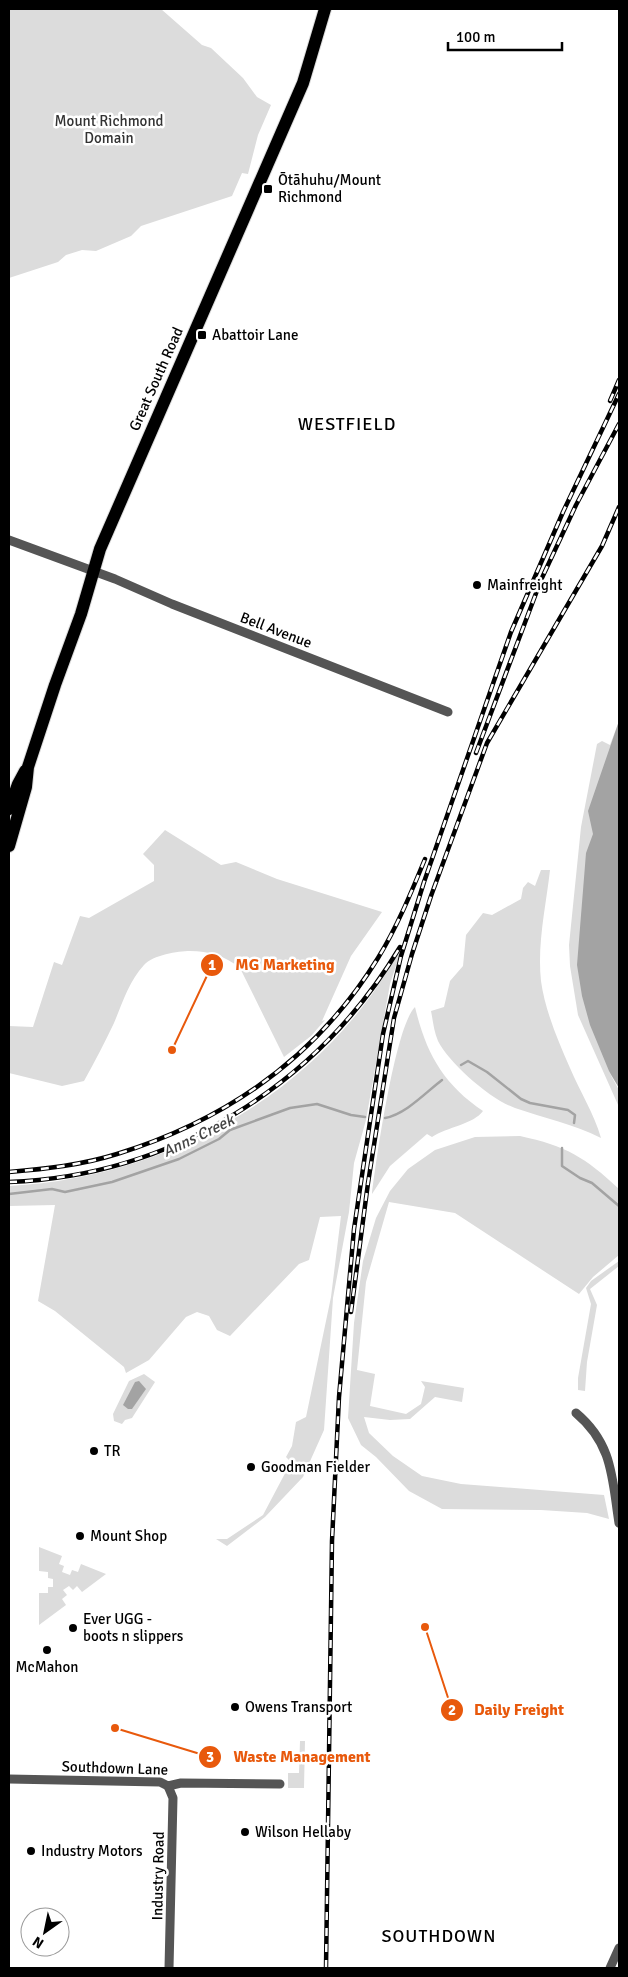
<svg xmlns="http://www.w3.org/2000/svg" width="628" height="1977" font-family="Signika,sans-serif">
  <rect width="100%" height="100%" fill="#fff"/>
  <!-- green -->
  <g fill="#dcdcdc">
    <polygon points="9,9 161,9 202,45 211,48 243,78 257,97 271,105 258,135 248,174 242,173 232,196 141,226 131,236 96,251 82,250 66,255 58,262 9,278"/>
    <polygon points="619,721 619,1088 609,1072 619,1090 619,1107 578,1015 570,966 569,945 581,827 597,744 602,741 610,745"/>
    <path d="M 165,830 L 221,865 L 236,862 L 277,879 L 382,912 L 351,956 L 322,1021 L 325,1020 L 311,1036 L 284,1057 L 240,968 C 225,956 209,951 190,951 C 178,951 153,955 144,965 C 129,981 122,1004 114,1023 C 105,1042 95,1061 84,1081 L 62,1086 L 9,1073 L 9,1026 L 33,1027 L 54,962 L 62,965 L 80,916 L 89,918 L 154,881 L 154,865 L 143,854 Z"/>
    <path d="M 541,870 L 550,870 C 546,906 537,944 541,981 C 545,1010 558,1041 570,1068 C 580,1092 594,1113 601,1138 C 573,1124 544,1118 515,1108 C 491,1100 449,1063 438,1041 C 434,1032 433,1021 431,1011 L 444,1007 L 450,981 L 463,966 L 466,935 L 483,913 L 492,915 L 521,899 L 523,888 L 528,882 L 535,886 Z"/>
    <path d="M 403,944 L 390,984 L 366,1120 L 354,1163 L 349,1212 L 333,1298 L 324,1430 L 303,1477 L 265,1517 L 227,1546 L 216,1539 L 227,1539 L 263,1515 L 291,1462 L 286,1457 L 292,1446 L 296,1422 L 306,1417 L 331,1297 L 341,1216 L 320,1217 L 309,1260 L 299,1264 L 230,1336 L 217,1330 L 209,1316 L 197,1312 L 186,1317 L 149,1360 L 126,1373 L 124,1367 L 55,1311 L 38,1301 L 55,1205 L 9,1206 L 9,1186 C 171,1177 326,1090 403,944 Z"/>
    <path d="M 415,1007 C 426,1053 443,1084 483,1111 C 474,1124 447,1127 432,1137 L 427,1134 L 390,1166 L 372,1194 C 376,1161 395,1027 415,1007 Z"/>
    <path d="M 520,1136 C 566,1146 585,1157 619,1189 L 619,1255 L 593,1277 L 579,1294 L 455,1213 L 389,1202 L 366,1282 L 357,1370 L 375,1374 L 370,1406 L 406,1414 L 421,1404 L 425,1387 L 421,1381 L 464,1388 L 462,1402 L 435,1397 L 410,1419 L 390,1420 L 364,1417 L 369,1433 L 393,1456 L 422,1476 L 461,1484 L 604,1495 L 609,1519 L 587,1513 L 541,1510 L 442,1509 L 409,1491 L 376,1457 L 361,1445 L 348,1418 L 354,1323 L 363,1261 L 376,1218 L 390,1191 L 408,1169 L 435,1150 L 475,1137 Z"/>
    <polygon points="619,1261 619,1266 590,1289 597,1305 587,1362 585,1391 578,1390 578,1378 591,1304 586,1288 591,1281"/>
    <polygon points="144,1374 155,1382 132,1418 125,1420 122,1424 114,1421 113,1414 129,1381"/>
    <polygon points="39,1547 62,1556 59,1564 64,1566 62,1572 70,1575 72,1570 78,1572 81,1564 106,1574 82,1592 77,1586 73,1590 69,1586 63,1590 67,1595 62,1599 66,1605 39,1625 39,1593 48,1593 48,1587 53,1587 53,1579 48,1578 48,1572 39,1571"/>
    <polygon points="300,1741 305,1741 304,1788 288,1788 288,1773 299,1773"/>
  </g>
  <!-- water -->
  <g fill="#a3a3a3">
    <polygon points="619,721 619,1088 609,1071 590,1025 582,996 577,965 586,853 593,834 588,811"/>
    <polygon points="139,1381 146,1389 132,1409 128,1409 123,1405 135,1382"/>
  </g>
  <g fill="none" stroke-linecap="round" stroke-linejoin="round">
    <!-- stream -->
    <g stroke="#a3a3a3" stroke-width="2.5">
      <polyline points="461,1065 468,1061 487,1072 521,1099 530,1103 568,1110 575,1115 574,1123"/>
      <path d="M 385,1118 C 406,1114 425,1093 442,1080"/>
      <polyline points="562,1148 562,1166 580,1178 592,1183 619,1206"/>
      <polyline points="9,1194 52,1189 65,1192 112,1182 179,1159 219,1139 230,1130 290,1108 317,1104 351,1115 365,1117"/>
    </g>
    <!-- primary casing -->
    <g stroke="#dbdbdb" stroke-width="14">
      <g id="primary">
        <polyline points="9,809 18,784 25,771"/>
        <polyline points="9,846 26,787 28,767 55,685 81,614 100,549 303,83 325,9"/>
      </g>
    </g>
    <!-- minor -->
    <g stroke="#555" stroke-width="9">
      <polyline points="9,540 115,579 172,604 448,712"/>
      <path d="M 576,1413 C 613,1444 612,1478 619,1523"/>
      <polyline points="9,1779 160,1782 168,1786 181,1783 280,1784"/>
      <polyline points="168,1786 173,1798 169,1968"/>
      <polyline points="610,1968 619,1948"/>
    </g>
    <!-- primary -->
    <use href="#primary" stroke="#000" stroke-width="12"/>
    <!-- rail casing -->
    <g stroke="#000" stroke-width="4.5">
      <g id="rail">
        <polyline points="610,401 619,380"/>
        <polyline points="476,753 541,580 576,505 619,424"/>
        <path d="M 9,1172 C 45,1169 82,1165 117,1154 C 227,1120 317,1057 378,958 C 397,927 411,893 425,859"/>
        <path d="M 9,1182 C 171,1176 317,1086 400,947"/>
        <polyline points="351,1312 368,1183 394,1018 412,954 431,896 487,743 602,546 619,507"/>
        <polyline points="326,1968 332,1541 339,1397 354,1229 383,1034 401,956 424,882 511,632 563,512 619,394"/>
      </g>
    </g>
    <!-- rail -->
    <use href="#rail" stroke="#fff" stroke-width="2.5" stroke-dasharray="8" stroke-linecap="butt"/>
  </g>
  <!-- markers -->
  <g fill="#000" stroke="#fff" stroke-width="2">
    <rect x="263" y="184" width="10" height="10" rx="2.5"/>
    <rect x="197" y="330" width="10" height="10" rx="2.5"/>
    <circle cx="477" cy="585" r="5"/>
    <circle cx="94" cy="1451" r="5"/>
    <circle cx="251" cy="1467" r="5"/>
    <circle cx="80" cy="1536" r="5"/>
    <circle cx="73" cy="1628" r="5"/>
    <circle cx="47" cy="1650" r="5"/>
    <circle cx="235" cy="1707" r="5"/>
    <circle cx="245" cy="1832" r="5"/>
    <circle cx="31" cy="1851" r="5"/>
  </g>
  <g text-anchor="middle" stroke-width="5" stroke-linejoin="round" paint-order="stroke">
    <!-- park labels -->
    <g font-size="15" fill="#333" stroke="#fff">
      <text x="109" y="126">Mount Richmond<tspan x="109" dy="17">Domain</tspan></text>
    </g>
    <!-- poi labels -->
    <g font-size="15" fill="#000" stroke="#fff" text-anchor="start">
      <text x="278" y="185">Ōtāhuhu/Mount<tspan x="278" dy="17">Richmond</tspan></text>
      <text x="212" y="340">Abattoir Lane</text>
      <text x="487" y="590">Mainfreight</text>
      <text x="104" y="1456">TR</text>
      <text x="261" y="1472">Goodman Fielder</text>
      <text x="90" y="1541">Mount Shop</text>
      <text x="83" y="1624">Ever UGG -<tspan x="83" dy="17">boots n slippers</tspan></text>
      <text x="47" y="1672" text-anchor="middle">McMahon</text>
      <text x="245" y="1712">Owens Transport</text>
      <text x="255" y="1837">Wilson Hellaby</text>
      <text x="41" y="1856">Industry Motors</text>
    </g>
    <!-- street labels -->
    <g font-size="15" fill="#000" stroke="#fff">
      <text transform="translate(156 379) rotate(-66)" y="5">Great South Road</text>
      <text transform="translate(276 630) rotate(21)" y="5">Bell Avenue</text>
      <text transform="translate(115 1768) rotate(2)" y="5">Southdown Lane</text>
      <text transform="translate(158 1876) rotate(-89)" y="5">Industry Road</text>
    </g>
    <!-- water labels -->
    <g font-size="16" font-style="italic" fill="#444" stroke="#fff">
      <text transform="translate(198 1135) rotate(-26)" y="6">Anns Creek</text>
    </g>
    <!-- quarter labels -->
    <g font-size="18" letter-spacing="1" fill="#000" stroke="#fff">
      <text x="347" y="430">WESTFIELD</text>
      <text x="439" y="1942">SOUTHDOWN</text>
    </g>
  </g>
  <!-- callouts -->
  <path fill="none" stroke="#e8590c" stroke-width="2" d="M172 1050L212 965M425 1627L452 1710M115 1728L210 1757"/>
  <g fill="#e8590c" stroke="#fff" stroke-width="2">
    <circle cx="172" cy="1050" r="5"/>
    <circle cx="425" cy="1627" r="5"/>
    <circle cx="115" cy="1728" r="5"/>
    <circle cx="212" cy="965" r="12"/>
    <circle cx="452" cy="1710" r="12"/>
    <circle cx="210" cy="1757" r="12"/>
  </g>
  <g font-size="15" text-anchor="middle" font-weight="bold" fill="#fff">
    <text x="212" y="970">1</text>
    <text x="452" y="1715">2</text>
    <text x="210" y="1762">3</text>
  </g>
  <g font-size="16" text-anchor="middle" font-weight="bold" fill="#e8590c" stroke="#fff" stroke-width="5" stroke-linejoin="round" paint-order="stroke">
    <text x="285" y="970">MG Marketing</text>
    <text x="519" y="1715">Daily Freight</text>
    <text x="302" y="1762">Waste Management</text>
  </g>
  <!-- border -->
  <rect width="628" height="1977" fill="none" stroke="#000000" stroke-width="20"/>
  <!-- north arrow -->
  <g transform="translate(45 1932) rotate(213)"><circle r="24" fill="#ffffff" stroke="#999999"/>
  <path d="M0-4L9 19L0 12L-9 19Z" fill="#000000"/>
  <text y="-8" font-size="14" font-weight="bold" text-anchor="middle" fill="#000000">N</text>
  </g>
  <!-- scale -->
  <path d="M448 42v8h114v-8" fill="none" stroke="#000000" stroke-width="2.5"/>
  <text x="456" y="42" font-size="15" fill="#000000" stroke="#ffffff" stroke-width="4" paint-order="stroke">100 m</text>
</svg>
